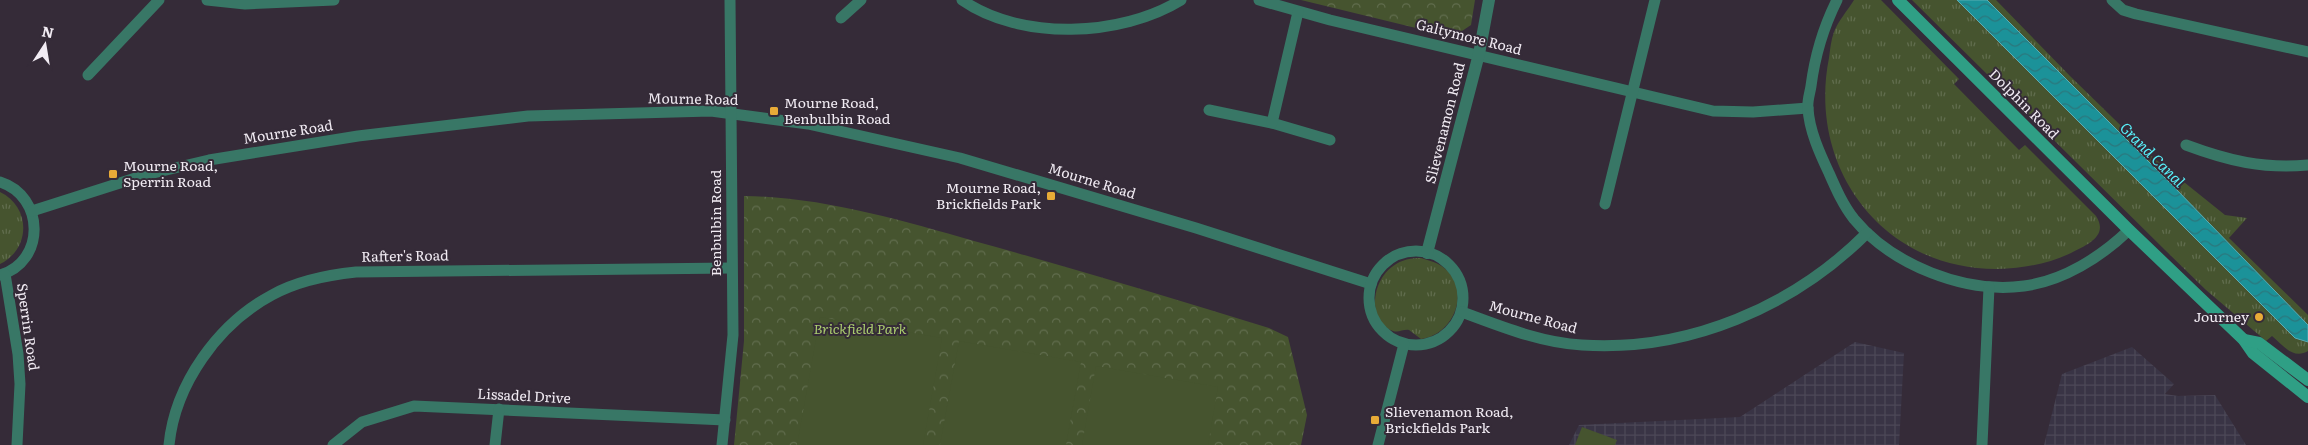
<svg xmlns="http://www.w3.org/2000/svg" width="2308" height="445" font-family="Literata,serif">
  <defs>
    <pattern id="industrial-grid" width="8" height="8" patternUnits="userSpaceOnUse" patternTransform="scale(1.25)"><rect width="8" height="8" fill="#393445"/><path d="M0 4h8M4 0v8" fill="none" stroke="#4c4857"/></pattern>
    <pattern id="grass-tufts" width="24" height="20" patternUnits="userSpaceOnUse" patternTransform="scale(1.25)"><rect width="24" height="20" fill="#46542f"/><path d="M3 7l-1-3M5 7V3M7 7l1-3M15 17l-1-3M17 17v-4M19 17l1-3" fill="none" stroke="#616d4e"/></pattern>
    <pattern id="forest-crowns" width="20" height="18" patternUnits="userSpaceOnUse" patternTransform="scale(1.25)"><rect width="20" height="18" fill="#46542f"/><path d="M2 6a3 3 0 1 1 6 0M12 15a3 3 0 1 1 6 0" fill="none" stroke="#616d4e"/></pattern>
    <pattern id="water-waves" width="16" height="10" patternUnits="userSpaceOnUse" patternTransform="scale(1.25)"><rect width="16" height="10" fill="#1b9299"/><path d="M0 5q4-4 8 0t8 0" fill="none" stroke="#2b777d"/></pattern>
  </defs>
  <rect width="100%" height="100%" fill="#352b38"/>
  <!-- industrial -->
  <g fill="url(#industrial-grid)">
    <polygon points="1855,342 1904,353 1899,445 1569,445 1579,425 1740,417"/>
    <polygon points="2132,347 2174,384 2165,394 2178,396 2215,395 2246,445 2044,445 2062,374"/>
  </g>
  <!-- grass -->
  <g fill="url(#grass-tufts)">
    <path d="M 1854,0 L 1881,0 L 1959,79 L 1954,84 L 2019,150 L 2025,145 L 2096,216 C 2109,236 2087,245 2071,253 C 2048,264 2024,268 1998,269 C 1883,270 1807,168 1829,58 C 1830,50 1831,40 1834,32 C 1838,21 1848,10 1854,0 Z"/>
    <path d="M 1912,0 L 1957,0 L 2295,338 L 2308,342 L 2308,351 C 2293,360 2283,345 2272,336 L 2266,341 L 2206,290 L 2165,250 Z"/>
    <polygon points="1987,0 1996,0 2070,76 2154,158 2225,215 2247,218 2229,238 2308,315 2308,325 2175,188"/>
    <path d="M 0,192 C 31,207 31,249 0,264 Z"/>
    <path d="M 1421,258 C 1426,260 1432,261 1436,263 C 1474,281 1458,334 1421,339 L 1409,330 C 1403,329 1399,333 1393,331 C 1361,319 1373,256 1421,258 Z"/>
  </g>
  <!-- forest -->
  <g fill="url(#forest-crowns)">
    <polygon points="1301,0 1475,0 1471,25 1453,37"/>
    <path d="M 744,196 C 822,197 900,220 974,241 C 1073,268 1171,298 1269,328 L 1288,337 L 1307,415 L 1301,445 L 734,445 L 744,341 Z"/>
  </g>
  <!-- pitch -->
  <g fill="#46542f">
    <polygon points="820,317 942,338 923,445 797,445"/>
    <polygon points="959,341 1081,362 1066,445 940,445"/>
    <polygon points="1096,366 1218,387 1208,445 1082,445"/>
    <polygon points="1582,427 1617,440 1615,445 1575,445"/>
  </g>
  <!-- water -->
  <polygon fill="url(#water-waves)" stroke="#5badb4" points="1957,0 1987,0 2175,188 2308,325 2308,342 2295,338"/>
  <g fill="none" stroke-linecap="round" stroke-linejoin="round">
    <!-- minor -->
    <g stroke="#387766" stroke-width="11">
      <polyline points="207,0 245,4 334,0"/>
      <path d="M 962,0 C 1021,41 1121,37 1181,0"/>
      <polyline points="1259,0 1330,20 1713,111 1753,112 1808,108"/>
      <path d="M 1837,0 C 1823,28 1815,55 1811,86 C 1810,93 1807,101 1808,108 C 1809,130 1820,154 1829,173 C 1836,189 1843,205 1854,219 C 1892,265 1965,294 2024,286 C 2063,281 2101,257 2129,230"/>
      <polyline points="2112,0 2123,10 2136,14 2308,52"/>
      <polyline points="841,18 861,0"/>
      <polyline points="88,75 159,0"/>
      <polyline points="1209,110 1272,123 1330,140"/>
      <polyline points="1272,123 1298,12"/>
      <path d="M 2186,145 C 2229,161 2263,169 2308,165"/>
      <path d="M 0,182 C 45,196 46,262 0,275"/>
      <polyline points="1605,204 1655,0"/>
      <polyline points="32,211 145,175 209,160 358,136 528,116 711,111 808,124 960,158 1196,228 1371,284"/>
      <circle cx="1416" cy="298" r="47"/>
      <polyline points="5,274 18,354 20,384 17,445"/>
      <path d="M 1462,312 C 1500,326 1541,343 1582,345 C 1688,352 1793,307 1867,233"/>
      <path d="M 169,445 C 175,384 218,324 272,295 C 297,281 327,275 356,272 L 731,268"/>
      <polyline points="333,445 362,422 414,406 725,420"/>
      <polyline points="495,445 499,409"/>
      <polyline points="722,445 733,335 730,0"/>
      <polyline points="1378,445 1404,344"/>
      <polyline points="1982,445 1989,287"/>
    </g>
    <!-- tertiary -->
    <polyline stroke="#387766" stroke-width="12" points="1427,253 1479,54 1489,0"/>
    <!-- secondary -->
    <g stroke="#2f9f85" stroke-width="12">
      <polyline points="1898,0 2129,230 2244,340 2253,353 2308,397"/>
      <polyline points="2244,340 2259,343 2308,380"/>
    </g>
  </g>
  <!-- markers -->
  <g fill="#e8ab37" stroke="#352b38" stroke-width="2">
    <rect x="769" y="106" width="10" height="10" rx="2.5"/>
    <rect x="108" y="169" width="10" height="10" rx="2.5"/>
    <rect x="1046" y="191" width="10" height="10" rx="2.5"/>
    <circle cx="2259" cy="317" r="5"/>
    <rect x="1370" y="415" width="10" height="10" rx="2.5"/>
  </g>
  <g text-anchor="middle" stroke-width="4" stroke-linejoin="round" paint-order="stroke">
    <!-- street labels -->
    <g font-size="14" fill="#f1ebf3" stroke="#352b38">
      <text transform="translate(1469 37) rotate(14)" y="5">Galtymore Road</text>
      <text transform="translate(693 99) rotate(1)" y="5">Mourne Road</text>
      <text transform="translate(2024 104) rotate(45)" y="5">Dolphin Road</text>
      <text transform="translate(1445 123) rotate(-76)" y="5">Slievenamon Road</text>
      <text transform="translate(288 132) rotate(-9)" y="5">Mourne Road</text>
      <text transform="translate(1092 181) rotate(17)" y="5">Mourne Road</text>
      <text transform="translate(716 223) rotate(-90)" y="5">Benbulbin Road</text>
      <text transform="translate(405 256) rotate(-1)" y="5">Rafter's Road</text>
      <text transform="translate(1533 317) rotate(15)" y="5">Mourne Road</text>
      <text transform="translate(28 327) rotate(82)" y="5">Sperrin Road</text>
      <text transform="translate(524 396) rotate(3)" y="5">Lissadel Drive</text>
    </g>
    <!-- poi labels -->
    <g font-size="14" fill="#f1ebf3" stroke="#352b38" text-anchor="start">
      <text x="784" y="108">Mourne Road,<tspan x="784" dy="16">Benbulbin Road</tspan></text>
      <text x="123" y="171">Mourne Road,<tspan x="123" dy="16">Sperrin Road</tspan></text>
      <text x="1041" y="193" text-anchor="end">Mourne Road,<tspan x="1041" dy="16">Brickfields Park</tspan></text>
      <text x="2249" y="322" text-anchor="end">Journey</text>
      <text x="1385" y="417">Slievenamon Road,<tspan x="1385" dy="16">Brickfields Park</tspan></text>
    </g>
    <!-- park labels -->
    <g font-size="14" font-style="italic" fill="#abcd6f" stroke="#352b38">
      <text x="860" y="334">Brickfield Park</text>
    </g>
    <!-- water labels -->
    <g font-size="15" font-style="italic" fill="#58f0fa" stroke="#352b38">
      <text transform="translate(2152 155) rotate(45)" y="5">Grand Canal</text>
    </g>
  </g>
  <!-- north arrow -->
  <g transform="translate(45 45) rotate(12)" stroke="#352b38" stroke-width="4" paint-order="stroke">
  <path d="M0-4L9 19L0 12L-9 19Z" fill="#f1ebf3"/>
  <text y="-8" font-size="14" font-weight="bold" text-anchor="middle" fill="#f1ebf3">N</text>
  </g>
</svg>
